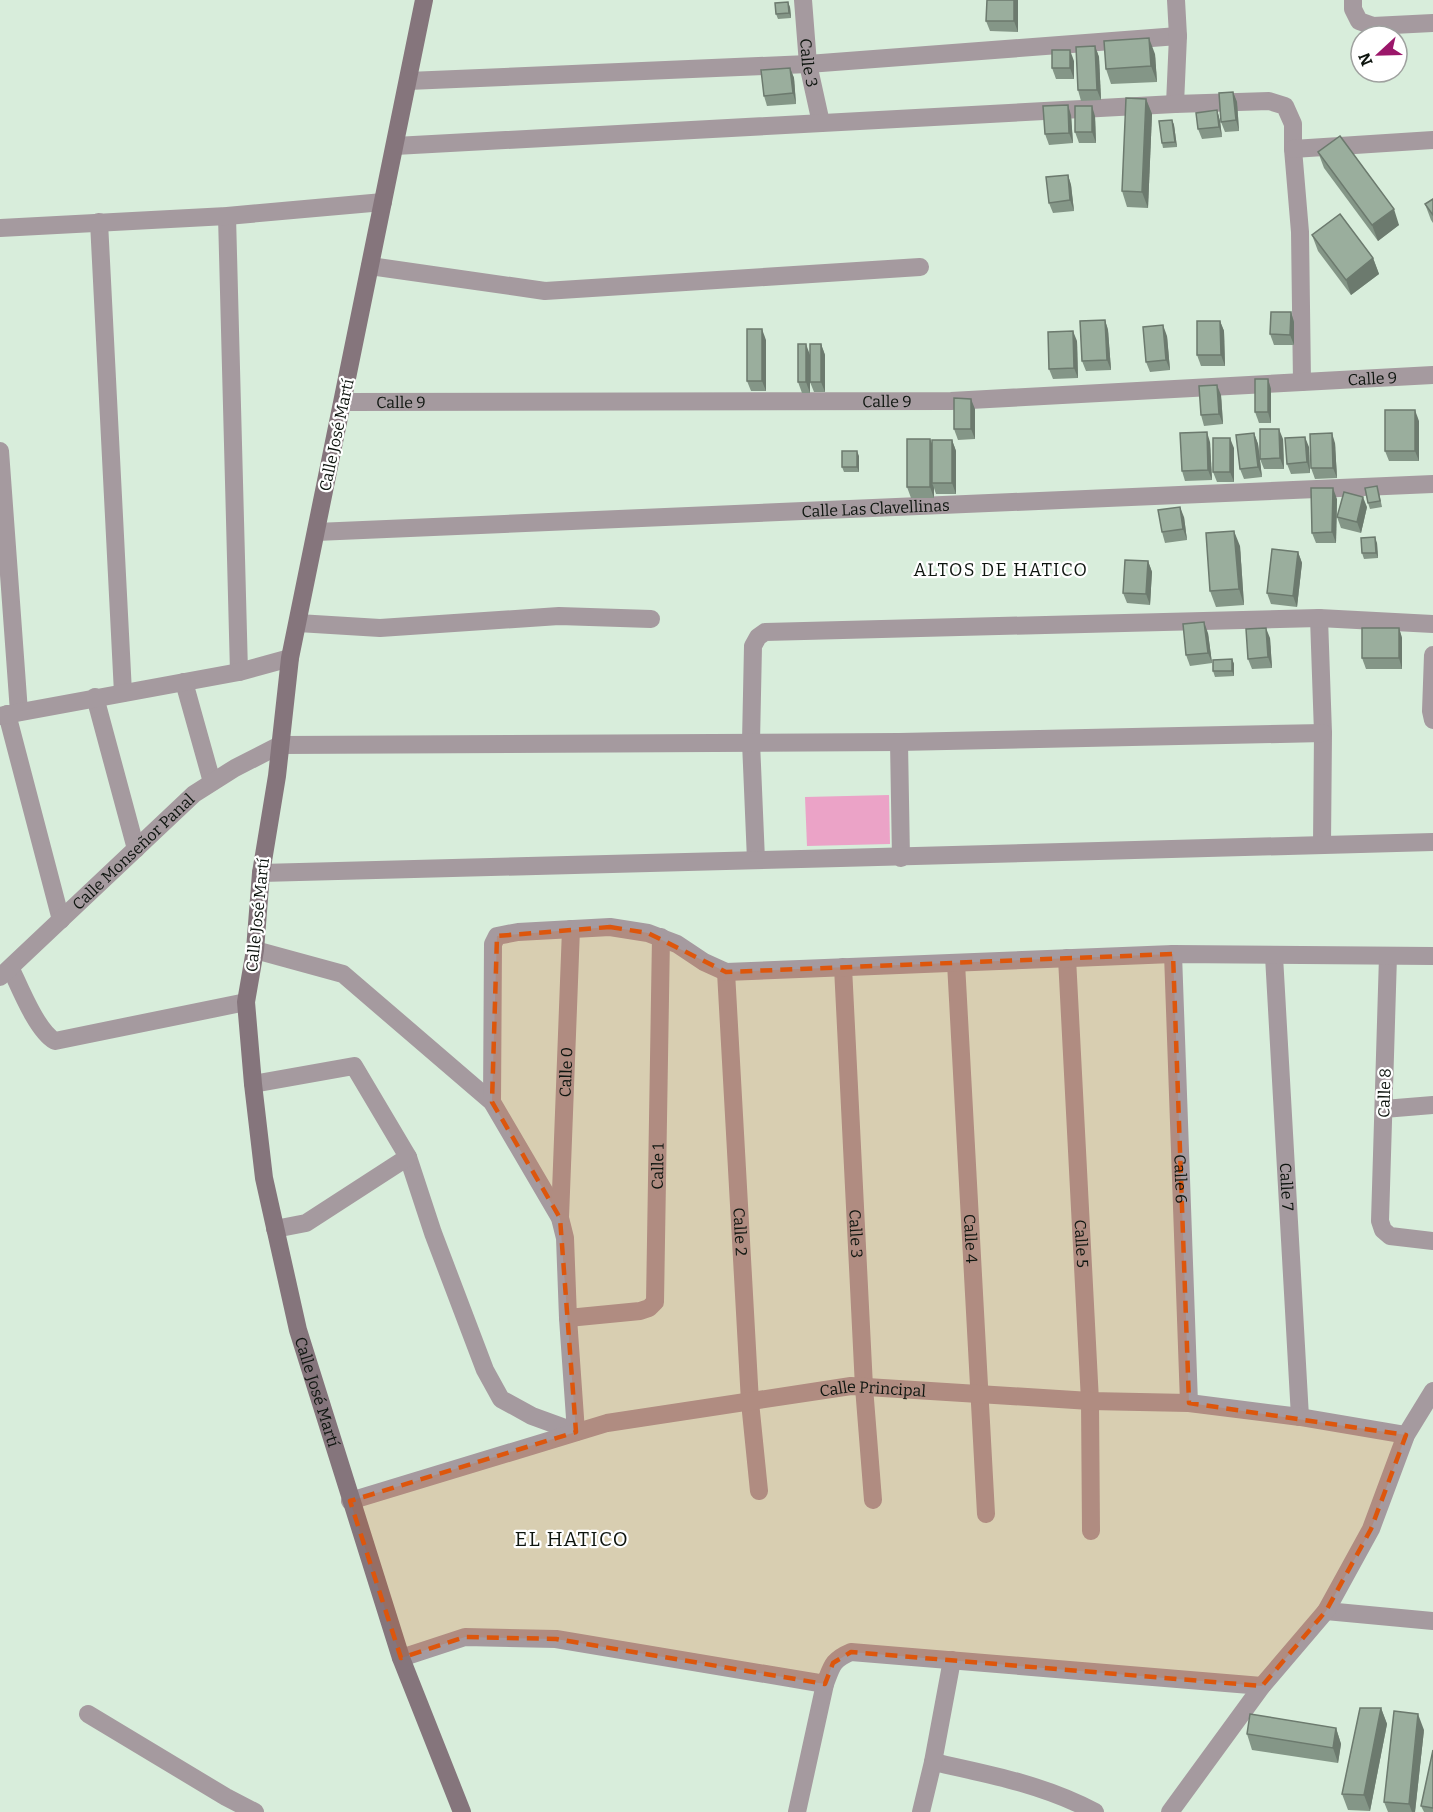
<svg xmlns="http://www.w3.org/2000/svg" width="1433" height="1812" font-family="Bitter,serif">
  <rect width="100%" height="100%" fill="#d8eddb"/>
  <!-- green -->
  <polygon fill="#eba3c7" points="889,795 890,844 807,846 805,797"/>
  <g fill="none" stroke-linecap="round" stroke-linejoin="round">
    <!-- minor -->
    <g stroke="#a59a9f" stroke-width="18">
      <path id="s1" d="M 803,0 L 808,64 L 821,123"/>
      <polyline points="1353,0 1353,9 1359,21 1373,26 1433,23"/>
      <polyline points="408,81 808,64 1178,36"/>
      <polyline points="1175,104 1178,36 1176,0"/>
      <polyline points="395,146 1175,104 1269,101 1285,106 1293,124 1293,149 1300,232 1302,382"/>
      <polyline points="1293,149 1433,140"/>
      <polyline points="227,216 239,672"/>
      <polyline points="99,222 123,693"/>
      <polyline points="0,228 227,216 383,202"/>
      <polyline points="370,266 545,291 920,267"/>
      <path id="s2" d="M 343,402 L 951,401 L 1433,375"/>
      <polyline points="0,451 19,712"/>
      <path id="s3" d="M 316,532 L 1433,484"/>
      <polyline points="1319,618 1323,733 1322,845"/>
      <polyline points="298,623 380,628 559,616 651,619"/>
      <polyline points="1433,655 1431,711 1433,720"/>
      <polyline points="184,682 212,782"/>
      <polyline points="95,697 136,849"/>
      <polyline points="7,714 61,920"/>
      <polyline points="0,716 239,672 290,658"/>
      <polyline points="899,742 901,858"/>
      <polyline points="756,860 751,742 753,646 758,637 765,632 1319,618 1433,624"/>
      <path d="M 261,873 C 652,862 1042,854 1433,842"/>
      <polyline points="255,950 343,974 492,1102 560,1218 565,1238 568,1318 576,1432 532,1416 501,1399 485,1370 433,1233 408,1157"/>
      <path id="s4" d="M 1173,954 L 1189,1403"/>
      <path id="s5" d="M 1274,956 L 1300,1417"/>
      <polyline points="1388,956 1380,1221 1383,1230 1390,1236 1433,1241"/>
      <path id="s6" d="M 1067,958 L 1090,1401 L 1091,1531"/>
      <path id="s7" d="M 956,963 L 986,1514"/>
      <path id="s8" d="M 843,967 L 864,1387 L 873,1500"/>
      <path d="M 11,969 C 20,988 37,1031 55,1041 L 246,1002"/>
      <path id="s9" d="M 726,972 L 750,1402 L 759,1491"/>
      <path id="s10" d="M 0,977 L 194,794 L 235,768 L 280,745 L 899,742 L 1323,733"/>
      <polyline points="253,1084 354,1066 408,1157 306,1223 275,1229"/>
      <polyline points="492,1102 493,944 497,936 518,932 610,927 648,933 677,944 704,962 726,972 1173,954 1433,956"/>
      <polyline points="1384,1109 1433,1105"/>
      <path id="s11" d="M 560,1218 L 571,929"/>
      <path id="s12" d="M 568,1318 L 640,1311 L 649,1308 L 655,1302 L 661,937"/>
      <path id="s13" d="M 350,1501 L 607,1423 L 851,1386 L 1090,1401 L 1189,1403 L 1300,1417 L 1406,1435"/>
      <polyline points="1326,1611 1433,1621"/>
      <path d="M 401,1658 L 465,1637 L 556,1639 L 825,1684 C 832,1666 832,1660 851,1652 L 1262,1686"/>
      <polyline points="88,1714 226,1797 255,1812"/>
      <path d="M 933,1762 C 988,1774 1045,1785 1095,1812"/>
      <polyline points="797,1812 825,1684"/>
      <polyline points="921,1812 933,1762 952,1660"/>
      <polyline points="1170,1812 1262,1686 1326,1611 1371,1529 1406,1435 1433,1391"/>
    </g>
    <!-- secondary -->
    <path stroke="#85757c" stroke-width="18" id="s14" d="M 424,0 L 290,658 L 277,776 L 261,873 L 255,950 L 246,1002 L 253,1084 L 264,1178 L 298,1330 L 401,1658 L 462,1812"/>
  </g>
  <!-- wall -->
  <g fill="#849687">
    <polygon points="987,0 1018,0 1018,32 990,31 986,21"/>
    <polygon points="790,7 791,18 778,19 776,14"/>
    <polygon points="1095,46 1099,57 1101,100 1081,101 1078,90"/>
    <polygon points="1155,54 1157,82 1111,84 1106,69"/>
    <polygon points="1074,61 1074,79 1056,79 1052,68"/>
    <polygon points="790,68 794,78 796,104 767,106 764,96"/>
    <polygon points="1233,92 1237,102 1239,131 1225,132 1221,122"/>
    <polygon points="1146,99 1152,114 1148,208 1127,207 1122,191"/>
    <polygon points="1217,110 1220,121 1222,137 1202,139 1198,129"/>
    <polygon points="1071,115 1073,143 1049,145 1045,134"/>
    <polygon points="1095,116 1096,143 1079,143 1075,132"/>
    <polygon points="1172,120 1174,125 1177,147 1163,148 1162,143"/>
    <polygon points="1318,152 1399,225 1378,241 1324,168"/>
    <polygon points="1068,175 1071,185 1074,211 1053,213 1049,203"/>
    <polygon points="1433,199 1433,223 1431,220 1425,204"/>
    <polygon points="1312,235 1373,258 1379,274 1351,295 1318,251"/>
    <polygon points="1291,312 1294,322 1294,345 1274,345 1270,334"/>
    <polygon points="1105,320 1108,330 1111,370 1086,371 1082,361"/>
    <polygon points="1220,321 1224,331 1225,366 1201,366 1197,355"/>
    <polygon points="1167,336 1170,370 1150,372 1146,362"/>
    <polygon points="766,340 766,391 751,391 747,381"/>
    <polygon points="1077,341 1078,378 1053,379 1049,369"/>
    <polygon points="821,344 825,355 825,392 814,392 810,382"/>
    <polygon points="810,355 810,393 802,393 798,382"/>
    <polygon points="1268,379 1271,389 1271,423 1259,423 1255,412"/>
    <polygon points="1221,395 1223,424 1204,426 1201,415"/>
    <polygon points="975,409 975,439 958,440 954,429"/>
    <polygon points="1419,421 1419,461 1389,461 1385,451"/>
    <polygon points="1254,433 1258,444 1262,477 1244,479 1240,469"/>
    <polygon points="930,439 932,444 952,440 956,451 956,494 936,494 934,488 934,498 911,498 907,487"/>
    <polygon points="1283,439 1284,469 1264,469 1260,459"/>
    <polygon points="1210,442 1212,480 1185,481 1182,471"/>
    <polygon points="1335,443 1337,478 1315,479 1311,468"/>
    <polygon points="1309,447 1310,473 1291,474 1287,464"/>
    <polygon points="1234,448 1234,482 1217,482 1213,472"/>
    <polygon points="859,456 859,472 844,472 842,467"/>
    <polygon points="1379,492 1382,507 1370,509 1368,503"/>
    <polygon points="1337,499 1336,543 1316,543 1312,533"/>
    <polygon points="1367,507 1361,533 1341,528 1337,517"/>
    <polygon points="1184,517 1187,540 1165,543 1162,532"/>
    <polygon points="1377,543 1378,558 1364,559 1362,553"/>
    <polygon points="1240,546 1244,605 1216,607 1210,591"/>
    <polygon points="1298,552 1302,563 1297,607 1271,604 1267,593"/>
    <polygon points="1148,561 1152,572 1150,605 1127,603 1123,593"/>
    <polygon points="1399,628 1402,638 1402,669 1366,669 1362,658"/>
    <polygon points="1208,633 1212,663 1190,666 1186,655"/>
    <polygon points="1270,638 1272,668 1252,669 1248,659"/>
    <polygon points="1232,659 1234,664 1234,676 1215,677 1213,671"/>
    <polygon points="1381,1708 1387,1724 1370,1811 1348,1810 1342,1794"/>
    <polygon points="1336,1728 1341,1744 1338,1763 1252,1750 1247,1734"/>
    <polygon points="1424,1730 1415,1812 1388,1812 1384,1802"/>
    <polygon points="1433,1750 1433,1812 1424,1812 1421,1806"/>
  </g>
  <!-- shaded-wall -->
  <g fill="#6c7a6e">
    <polygon points="1014,0 1018,0 1018,32 1014,21"/>
    <polygon points="788,2 790,7 791,18 789,13"/>
    <polygon points="1149,38 1155,54 1157,82 1151,66"/>
    <polygon points="1095,46 1099,57 1101,100 1097,90"/>
    <polygon points="1070,50 1074,61 1074,79 1070,68"/>
    <polygon points="790,68 794,78 796,104 793,93"/>
    <polygon points="1233,92 1237,102 1239,131 1236,120"/>
    <polygon points="1146,99 1152,114 1148,208 1142,192"/>
    <polygon points="1068,105 1071,115 1073,143 1069,133"/>
    <polygon points="1092,106 1095,116 1096,143 1092,132"/>
    <polygon points="1217,110 1220,121 1222,137 1219,127"/>
    <polygon points="1172,120 1174,125 1177,147 1175,142"/>
    <polygon points="1068,175 1071,185 1074,211 1070,200"/>
    <polygon points="1394,209 1399,225 1378,241 1372,225"/>
    <polygon points="1373,258 1379,274 1351,295 1346,280"/>
    <polygon points="1291,312 1294,322 1294,345 1290,335"/>
    <polygon points="1105,320 1108,330 1111,370 1107,360"/>
    <polygon points="1220,321 1224,331 1225,366 1221,355"/>
    <polygon points="1163,325 1167,336 1170,370 1166,360"/>
    <polygon points="762,329 766,340 766,391 762,381"/>
    <polygon points="1073,331 1077,341 1078,378 1074,368"/>
    <polygon points="806,344 810,355 810,393 806,382"/>
    <polygon points="821,344 825,355 825,392 821,382"/>
    <polygon points="1268,379 1271,389 1271,423 1268,412"/>
    <polygon points="1217,385 1221,395 1223,424 1219,414"/>
    <polygon points="971,399 975,409 975,439 971,429"/>
    <polygon points="1415,410 1419,421 1419,461 1415,451"/>
    <polygon points="1279,429 1283,439 1284,469 1280,458"/>
    <polygon points="1207,432 1210,442 1212,480 1208,470"/>
    <polygon points="1254,433 1258,444 1262,477 1258,467"/>
    <polygon points="1332,433 1335,443 1337,478 1333,468"/>
    <polygon points="1305,437 1309,447 1310,473 1307,462"/>
    <polygon points="1230,438 1234,448 1234,482 1230,472"/>
    <polygon points="930,439 934,449 932,483 934,488 934,498 930,487"/>
    <polygon points="952,440 956,451 956,494 952,483"/>
    <polygon points="857,451 859,456 859,472 857,467"/>
    <polygon points="1333,488 1337,499 1336,543 1332,532"/>
    <polygon points="1363,497 1367,507 1361,533 1357,522"/>
    <polygon points="1180,507 1184,517 1187,540 1183,529"/>
    <polygon points="1234,531 1240,546 1244,605 1239,589"/>
    <polygon points="1375,537 1377,543 1378,558 1376,553"/>
    <polygon points="1298,552 1302,563 1297,607 1293,596"/>
    <polygon points="1148,561 1152,572 1150,605 1146,594"/>
    <polygon points="1204,622 1208,633 1212,663 1208,653"/>
    <polygon points="1266,628 1270,638 1272,668 1268,657"/>
    <polygon points="1399,628 1402,638 1402,669 1399,658"/>
    <polygon points="1232,659 1234,664 1234,676 1232,671"/>
    <polygon points="1381,1708 1387,1724 1370,1811 1364,1795"/>
    <polygon points="1418,1714 1424,1730 1415,1812 1412,1812 1409,1804"/>
    <polygon points="1336,1728 1341,1744 1338,1763 1333,1748"/>
  </g>
  <!-- building -->
  <g fill="#9aae9d" stroke="#6c7a6e" stroke-width="1.5">
    <polygon points="987,0 1014,0 1014,21 986,21"/>
    <polygon points="788,2 789,13 776,14 775,3"/>
    <polygon points="1149,38 1151,66 1106,69 1104,41"/>
    <polygon points="1095,46 1097,90 1078,90 1076,47"/>
    <rect x="1052" y="50" width="18" height="18"/>
    <polygon points="790,68 793,93 764,96 761,70"/>
    <polygon points="1233,92 1236,120 1221,122 1219,93"/>
    <polygon points="1126,98 1146,99 1142,192 1122,191"/>
    <polygon points="1068,105 1069,133 1045,134 1043,106"/>
    <rect x="1075" y="106" width="17" height="26"/>
    <polygon points="1217,110 1219,127 1198,129 1196,113"/>
    <polygon points="1172,120 1175,142 1162,143 1159,121"/>
    <polygon points="1340,136 1394,209 1372,225 1318,152"/>
    <polygon points="1068,175 1070,200 1049,203 1046,177"/>
    <polygon points="1433,199 1433,215 1425,204"/>
    <polygon points="1340,214 1373,258 1346,280 1312,235"/>
    <polygon points="1271,312 1291,312 1290,335 1270,334"/>
    <polygon points="1105,320 1107,360 1082,361 1080,321"/>
    <polygon points="1197,321 1220,321 1221,355 1197,355"/>
    <polygon points="1163,325 1166,360 1146,362 1143,327"/>
    <rect x="747" y="329" width="15" height="52"/>
    <polygon points="1073,331 1074,368 1049,369 1048,332"/>
    <rect x="798" y="344" width="8" height="38"/>
    <rect x="810" y="344" width="11" height="38"/>
    <rect x="1255" y="379" width="13" height="33"/>
    <polygon points="1217,385 1219,414 1201,415 1199,386"/>
    <polygon points="954,398 971,399 971,429 954,429"/>
    <rect x="1385" y="410" width="30" height="41"/>
    <polygon points="1260,429 1279,429 1280,458 1260,459"/>
    <polygon points="1207,432 1208,470 1182,471 1180,433"/>
    <polygon points="1254,433 1258,467 1240,469 1236,435"/>
    <polygon points="1332,433 1333,468 1311,468 1310,434"/>
    <polygon points="1305,437 1307,462 1287,464 1285,438"/>
    <rect x="1213" y="438" width="17" height="34"/>
    <rect x="907" y="439" width="23" height="48"/>
    <rect x="932" y="440" width="20" height="43"/>
    <rect x="842" y="451" width="15" height="16"/>
    <polygon points="1377,486 1380,501 1368,503 1365,488"/>
    <polygon points="1311,488 1333,488 1332,532 1312,533"/>
    <polygon points="1344,492 1363,497 1357,522 1337,517"/>
    <polygon points="1180,507 1183,529 1162,532 1158,510"/>
    <polygon points="1234,531 1239,589 1210,591 1206,533"/>
    <polygon points="1375,537 1376,553 1362,553 1361,538"/>
    <polygon points="1272,549 1298,552 1293,596 1267,593"/>
    <polygon points="1125,560 1148,561 1146,594 1123,593"/>
    <polygon points="1204,622 1208,653 1186,655 1183,624"/>
    <polygon points="1266,628 1268,657 1248,659 1246,629"/>
    <rect x="1362" y="628" width="37" height="30"/>
    <polygon points="1232,659 1232,671 1213,671 1213,660"/>
    <polygon points="1360,1708 1381,1708 1364,1795 1342,1794"/>
    <polygon points="1394,1711 1418,1714 1409,1804 1384,1802"/>
    <polygon points="1250,1714 1336,1728 1333,1748 1247,1734"/>
    <polygon points="1433,1750 1433,1808 1421,1806"/>
  </g>
  <!-- marked area -->
  <path fill="#dd560c" fill-opacity="0.2" stroke="#dd560c" stroke-width="4.5" stroke-dasharray="12 8" stroke-linejoin="round" d="M 610,927 L 648,933 L 726,972 L 1173,954 L 1189,1403 L 1406,1435 L 1371,1529 L 1326,1611 L 1262,1686 L 851,1652 L 833,1663 L 825,1684 L 556,1639 L 465,1637 L 401,1658 L 350,1501 L 576,1432 L 560,1218 L 492,1102 L 497,936 Z"/>
  <g text-anchor="middle" stroke-width="4.5" stroke-linejoin="round" paint-order="stroke">
    <!-- street labels -->
    <g font-size="16" fill="#0e150f" stroke="#fff">
      <text dy="6" stroke="none"><textPath href="#s1" startOffset="63">Calle 3</textPath></text>
      <text dy="6" stroke="none"><textPath href="#s2" startOffset="1030">Calle 9</textPath></text>
      <text dy="6" stroke="none"><textPath href="#s2" startOffset="544">Calle 9</textPath></text>
      <text dy="6" stroke="none"><textPath href="#s2" startOffset="58">Calle 9</textPath></text>
      <text transform="translate(336 435) rotate(-78)" y="6">Calle José Martí</text>
      <text dy="6" stroke="none"><textPath href="#s3" startOffset="560">Calle Las Clavellinas</textPath></text>
      <text dy="6" stroke="none"><textPath href="#s10" startOffset="183">Calle Monseñor Panal</textPath></text>
      <text transform="translate(257 915) rotate(-84)" y="6">Calle José Martí</text>
      <text dy="6" stroke="none"><textPath href="#s11" startOffset="146">Calle 0</textPath></text>
      <text transform="translate(1384 1093) rotate(-88)" y="6">Calle 8</text>
      <text dy="6" stroke="none"><textPath href="#s12" startOffset="226">Calle 1</textPath></text>
      <text dy="6" stroke="none"><textPath href="#s4" startOffset="225">Calle 6</textPath></text>
      <text dy="6" stroke="none"><textPath href="#s5" startOffset="231">Calle 7</textPath></text>
      <text dy="6" stroke="none"><textPath href="#s9" startOffset="260">Calle 2</textPath></text>
      <text dy="6" stroke="none"><textPath href="#s8" startOffset="267">Calle 3</textPath></text>
      <text dy="6" stroke="none"><textPath href="#s7" startOffset="276">Calle 4</textPath></text>
      <text dy="6" stroke="none"><textPath href="#s6" startOffset="286">Calle 5</textPath></text>
      <text dy="6" stroke="none"><textPath href="#s14" startOffset="1416">Calle José Martí</textPath></text>
      <text dy="6" stroke="none"><textPath href="#s13" startOffset="537">Calle Principal</textPath></text>
    </g>
    <!-- neighbourhood labels -->
    <g font-size="18" letter-spacing="1.5" fill="#0e150f" stroke="#fff">
      <text x="1001" y="576">ALTOS DE HATICO</text>
    </g>
    <!-- quarter labels -->
    <g font-size="20" letter-spacing="1.5" fill="#0e150f" stroke="#fff">
      <text x="572" y="1546">EL HATICO</text>
    </g>
  </g>
  <!-- north arrow -->
  <g transform="translate(1379 54) rotate(248)"><circle r="28" fill="#ffffff" stroke="#9fa19f" stroke-width="1.5"/>
  <path d="M0-4.5L10 22L0 15L-10 22Z" fill="#9b176a"/>
  <text y="-9" font-size="16" font-weight="bold" text-anchor="middle" fill="#0e150f">N</text>
  </g>
</svg>
